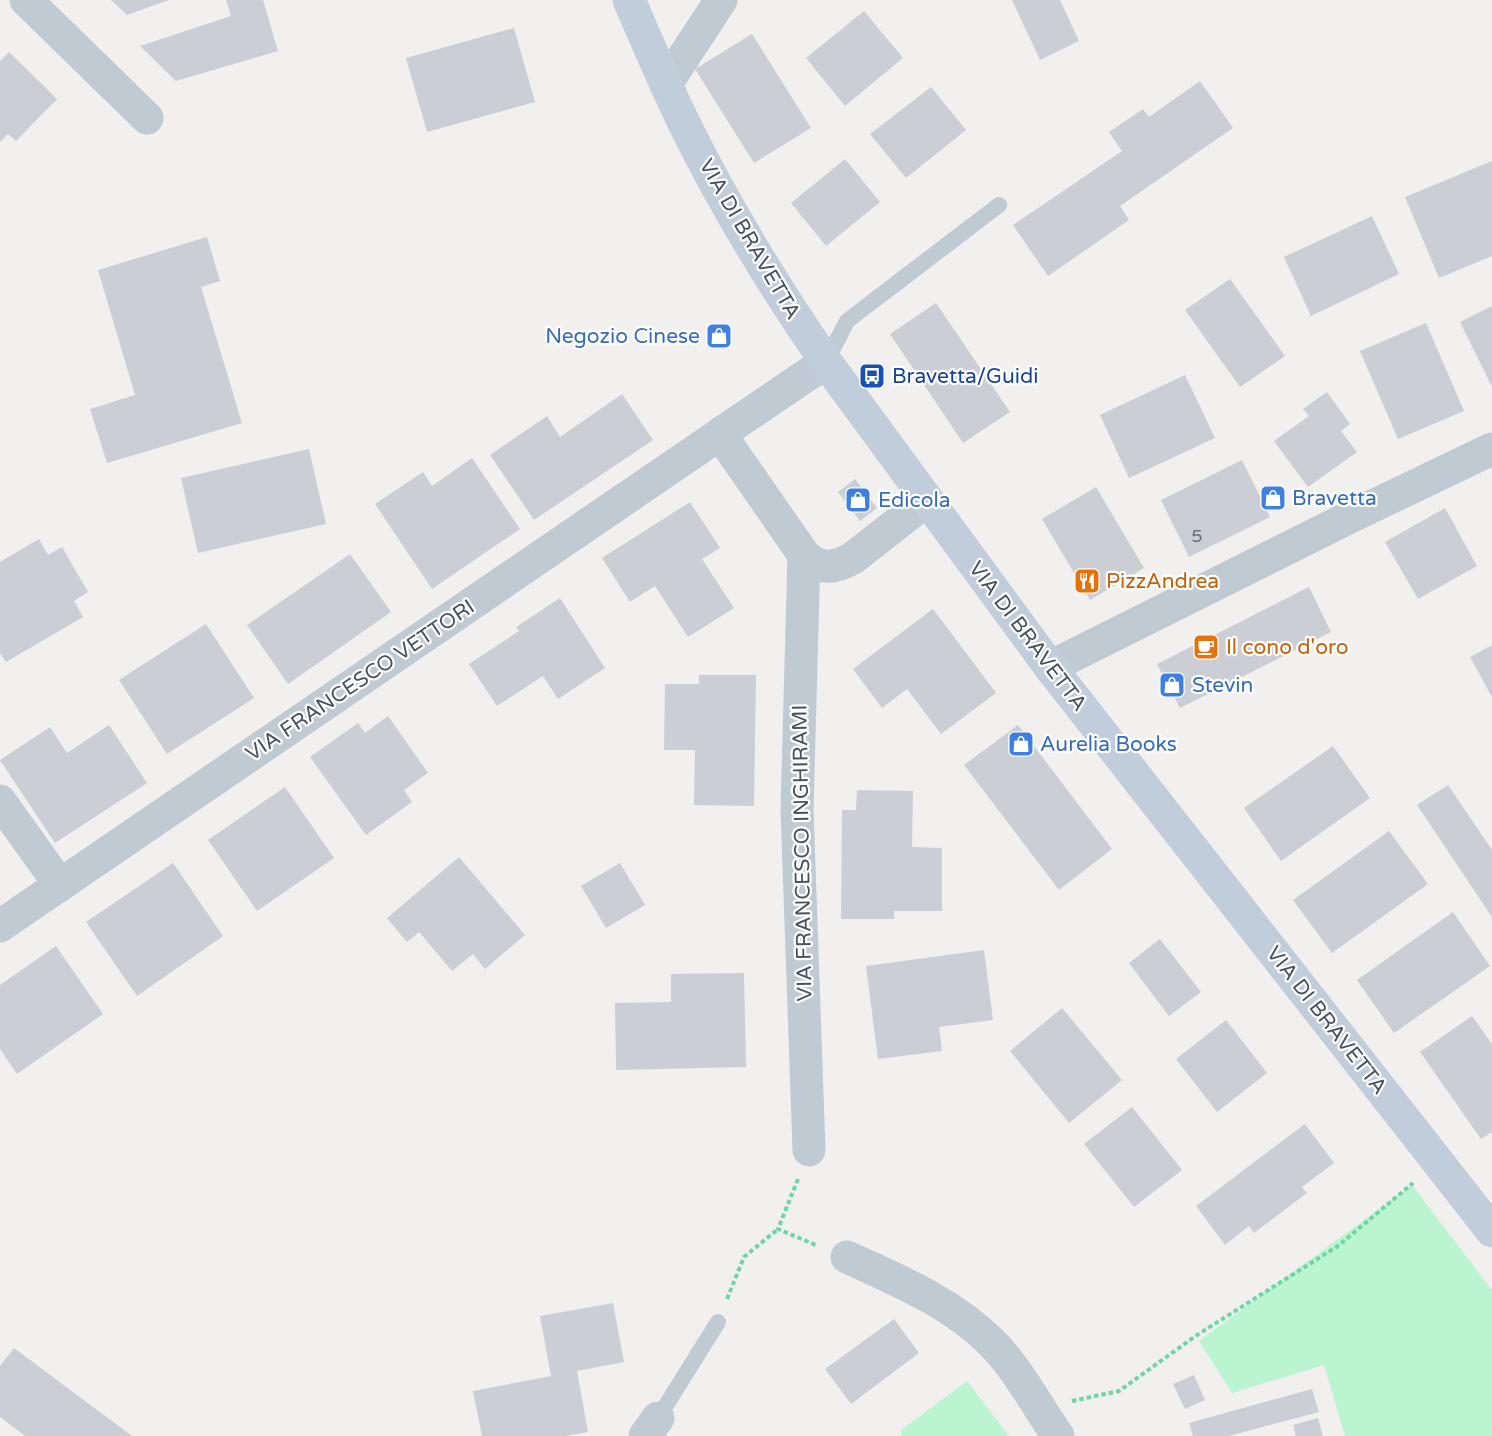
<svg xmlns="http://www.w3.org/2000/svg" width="1492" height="1436" font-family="'Varela Round',sans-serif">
  <rect width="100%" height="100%" fill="#f2efef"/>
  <!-- green -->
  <g fill="#baf4d1">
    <polygon points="1412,1185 1492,1290 1492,1436 1345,1436 1324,1365 1232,1393 1199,1341"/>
    <polygon points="967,1381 1009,1436 903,1436 900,1431"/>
  </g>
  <!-- building -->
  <g fill="#cbced5">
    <polygon points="111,0 169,0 127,15"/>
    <polygon points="226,0 263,0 278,51 176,81 140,46 231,16"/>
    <polygon points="1012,0 1060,0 1079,41 1040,60"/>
    <polygon points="864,11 903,58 845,106 806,58"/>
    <polygon points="514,28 535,102 427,132 406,58"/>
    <polygon points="752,34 811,128 754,163 695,69"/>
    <polygon points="9,52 57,99 16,141 8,134 0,142 0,61"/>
    <polygon points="1200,81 1233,128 1120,206 1129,220 1048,276 1013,225 1122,151 1109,132 1143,109 1149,117"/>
    <polygon points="931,87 966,130 906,178 870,134"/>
    <polygon points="845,159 880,202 826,246 791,203"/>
    <polygon points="1492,161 1492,256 1439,278 1405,197"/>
    <polygon points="1372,216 1399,274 1311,316 1284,257"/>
    <polygon points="207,237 220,281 201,287 242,423 107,463 90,409 135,395 98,270"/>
    <polygon points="1230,279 1285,356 1240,387 1185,310"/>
    <polygon points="936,303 1010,412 963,443 890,334"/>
    <polygon points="1492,306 1492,387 1460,322"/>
    <polygon points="1426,323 1464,411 1398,439 1360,351"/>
    <polygon points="1185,375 1215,438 1129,478 1100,415"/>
    <polygon points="1327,392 1350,424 1341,431 1357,452 1308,487 1274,441 1309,416 1303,409"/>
    <polygon points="622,394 653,440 534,520 490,455 547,416 560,437"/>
    <polygon points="309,449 326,524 198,553 181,478"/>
    <polygon points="472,458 520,529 432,589 375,504 423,472 432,486"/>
    <polygon points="1242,460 1270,517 1189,557 1161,500"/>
    <polygon points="855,479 877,508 860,521 838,492"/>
    <polygon points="1096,487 1144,568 1090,600 1042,519"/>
    <polygon points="690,502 720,548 702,559 734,608 688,637 655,586 630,602 602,558"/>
    <polygon points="1445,508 1477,566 1418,599 1385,542"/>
    <polygon points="39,539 48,555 62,547 88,592 74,601 83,617 6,662 0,653 0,562"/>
    <polygon points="350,554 391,612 288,684 247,625"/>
    <polygon points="1309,587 1331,632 1180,708 1157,664"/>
    <polygon points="560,598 605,668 558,699 543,676 497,706 469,664 519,631 516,627"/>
    <polygon points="933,609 996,693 941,734 907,689 882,708 853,669"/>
    <polygon points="206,624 254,698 167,754 119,680"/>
    <polygon points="1492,645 1492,697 1470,657"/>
    <polygon points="699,675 756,675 754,806 694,805 695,750 664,750 665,684 699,684"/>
    <polygon points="388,716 428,773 404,790 412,802 366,835 310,757 358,723 365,733"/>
    <polygon points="109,725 147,783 55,843 0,760 50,727 67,753"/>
    <polygon points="1018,725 1112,849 1059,890 964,765"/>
    <polygon points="1333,746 1370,798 1281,861 1244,808"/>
    <polygon points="1448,785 1492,850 1492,917 1417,805"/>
    <polygon points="285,787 334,858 257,911 208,840"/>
    <polygon points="857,790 913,791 912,847 942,848 942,911 894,911 894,919 841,919 842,810 856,810"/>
    <polygon points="1389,831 1428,884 1332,953 1293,900"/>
    <polygon points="459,857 525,935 485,969 473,954 452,971 419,932 407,942 387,918"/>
    <polygon points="173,863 223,936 137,996 86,922"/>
    <polygon points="620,863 645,905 606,928 581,886"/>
    <polygon points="1453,912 1490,966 1394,1033 1357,980"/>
    <polygon points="1160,939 1201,992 1169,1016 1129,963"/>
    <polygon points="56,946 103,1014 17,1074 0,1049 0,985"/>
    <polygon points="984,950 993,1020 939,1027 942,1051 878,1059 866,966"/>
    <polygon points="744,973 746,1067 616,1070 615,1003 671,1002 671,974"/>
    <polygon points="1062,1008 1122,1080 1069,1123 1010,1051"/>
    <polygon points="1472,1016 1492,1044 1492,1132 1481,1139 1420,1052"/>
    <polygon points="1226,1020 1267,1073 1217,1112 1176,1059"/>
    <polygon points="1132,1107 1182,1170 1134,1207 1084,1144"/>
    <polygon points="1305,1124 1334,1163 1302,1187 1307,1193 1254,1233 1249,1226 1225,1245 1196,1206"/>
    <polygon points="613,1303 624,1362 577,1371 588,1432 565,1436 482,1436 473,1391 551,1376 540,1316"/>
    <polygon points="894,1319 919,1353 851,1404 825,1369"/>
    <polygon points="14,1348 132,1436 25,1436 0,1417 0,1366"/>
    <polygon points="1194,1375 1205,1400 1185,1409 1173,1384"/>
    <polygon points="1312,1389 1319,1412 1229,1436 1193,1436 1189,1423"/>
    <polygon points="1318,1418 1323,1436 1296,1436 1293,1425"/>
  </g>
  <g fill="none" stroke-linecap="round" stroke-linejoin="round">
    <!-- path -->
    <g stroke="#6fd5a4" stroke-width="4" stroke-dasharray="4.5 3" stroke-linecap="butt">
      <polyline points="798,1179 778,1229 818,1246"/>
      <polyline points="727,1299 744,1257 778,1229"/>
      <polyline points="1072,1401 1119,1391 1197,1335 1338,1246 1413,1183"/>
    </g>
    <!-- service -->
    <g stroke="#bfcad3" stroke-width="16">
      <polyline points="826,362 847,321 999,205"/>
      <polyline points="658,1418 718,1322"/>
    </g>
    <!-- minor -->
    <g stroke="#bfcad3" stroke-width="33">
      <polyline points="26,0 147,118"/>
      <polyline points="666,84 721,0"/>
      <path d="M 826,362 L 720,434 L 804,555 C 820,571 835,568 853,558 L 927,500"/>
      <polyline points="804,555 797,809 809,1150"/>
      <polyline points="1050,667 1352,516 1492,449"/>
      <polyline points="0,801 60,885"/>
      <polyline points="0,926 720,434"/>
      <path d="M 847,1257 C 899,1281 951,1302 992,1343 C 1018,1369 1037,1406 1058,1436"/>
      <polyline points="645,1436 658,1418"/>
    </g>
    <!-- secondary -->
    <path stroke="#c1cdda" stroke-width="33" d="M 629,0 C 647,41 664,82 683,121 C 724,205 773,285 826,362 L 1050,667 L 1492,1231"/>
  </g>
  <!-- icons -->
  <defs>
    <g id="shop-square" transform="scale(1.35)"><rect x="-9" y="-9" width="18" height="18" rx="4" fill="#3f7fe0" stroke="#fff"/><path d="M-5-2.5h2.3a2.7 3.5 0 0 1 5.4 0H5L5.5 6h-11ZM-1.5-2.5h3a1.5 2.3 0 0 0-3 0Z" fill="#fff"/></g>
    <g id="bus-square" transform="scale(1.35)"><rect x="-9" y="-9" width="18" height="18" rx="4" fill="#1a4fb4" stroke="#fff"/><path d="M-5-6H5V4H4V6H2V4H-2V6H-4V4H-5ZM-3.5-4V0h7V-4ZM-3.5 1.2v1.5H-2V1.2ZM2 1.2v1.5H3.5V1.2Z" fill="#fff"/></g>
    <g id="restaurant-square" transform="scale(1.35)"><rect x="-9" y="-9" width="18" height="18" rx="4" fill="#e8710a" stroke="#fff"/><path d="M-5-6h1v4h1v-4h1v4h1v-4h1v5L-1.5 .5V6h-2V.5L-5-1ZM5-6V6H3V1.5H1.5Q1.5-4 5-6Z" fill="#fff"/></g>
    <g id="cafe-square" transform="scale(1.35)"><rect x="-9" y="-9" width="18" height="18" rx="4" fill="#e8710a" stroke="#fff"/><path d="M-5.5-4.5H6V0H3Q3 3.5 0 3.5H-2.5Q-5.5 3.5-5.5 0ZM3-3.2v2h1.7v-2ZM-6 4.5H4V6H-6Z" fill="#fff"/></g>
  </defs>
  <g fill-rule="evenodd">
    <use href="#shop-square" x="719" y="336"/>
    <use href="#bus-square" x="872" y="376"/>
    <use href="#shop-square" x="1273" y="498"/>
    <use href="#shop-square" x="858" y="500"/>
    <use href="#restaurant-square" x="1087" y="581"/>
    <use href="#cafe-square" x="1206" y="647"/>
    <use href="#shop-square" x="1172" y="685"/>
    <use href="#shop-square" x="1021" y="744"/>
  </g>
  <g text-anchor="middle" stroke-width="4.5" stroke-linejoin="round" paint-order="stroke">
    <!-- number labels -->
    <g font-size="18" fill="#67727c">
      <text x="1197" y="542">5</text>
    </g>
    <!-- street labels -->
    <g font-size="21" fill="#46535f" stroke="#fff">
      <text transform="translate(750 239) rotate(60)" y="7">VIA DI BRAVETTA</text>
      <text transform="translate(1028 636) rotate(53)" y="7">VIA DI BRAVETTA</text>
      <text transform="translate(360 680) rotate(-34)" y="7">VIA FRANCESCO VETTORI</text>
      <text transform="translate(802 853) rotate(-91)" y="7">VIA FRANCESCO INGHIRAMI</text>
      <text transform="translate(1327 1020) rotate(52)" y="7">VIA DI BRAVETTA</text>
    </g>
    <!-- shop labels -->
    <g font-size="21" fill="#366cbe" stroke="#fff" text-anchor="start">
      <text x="700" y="343" text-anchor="end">Negozio Cinese</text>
      <text x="1292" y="505">Bravetta</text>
      <text x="878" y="507">Edicola</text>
      <text x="1192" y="692">Stevin</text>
      <text x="1040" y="751">Aurelia Books</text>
    </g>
    <!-- transit labels -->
    <g font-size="21" fill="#164399" stroke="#fff" text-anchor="start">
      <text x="892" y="383">Bravetta/Guidi</text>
    </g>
    <!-- food labels -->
    <g font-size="21" fill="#c56008" stroke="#fff" text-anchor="start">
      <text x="1106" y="588">PizzAndrea</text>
      <text x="1226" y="654">Il cono d'oro</text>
    </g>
  </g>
</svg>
